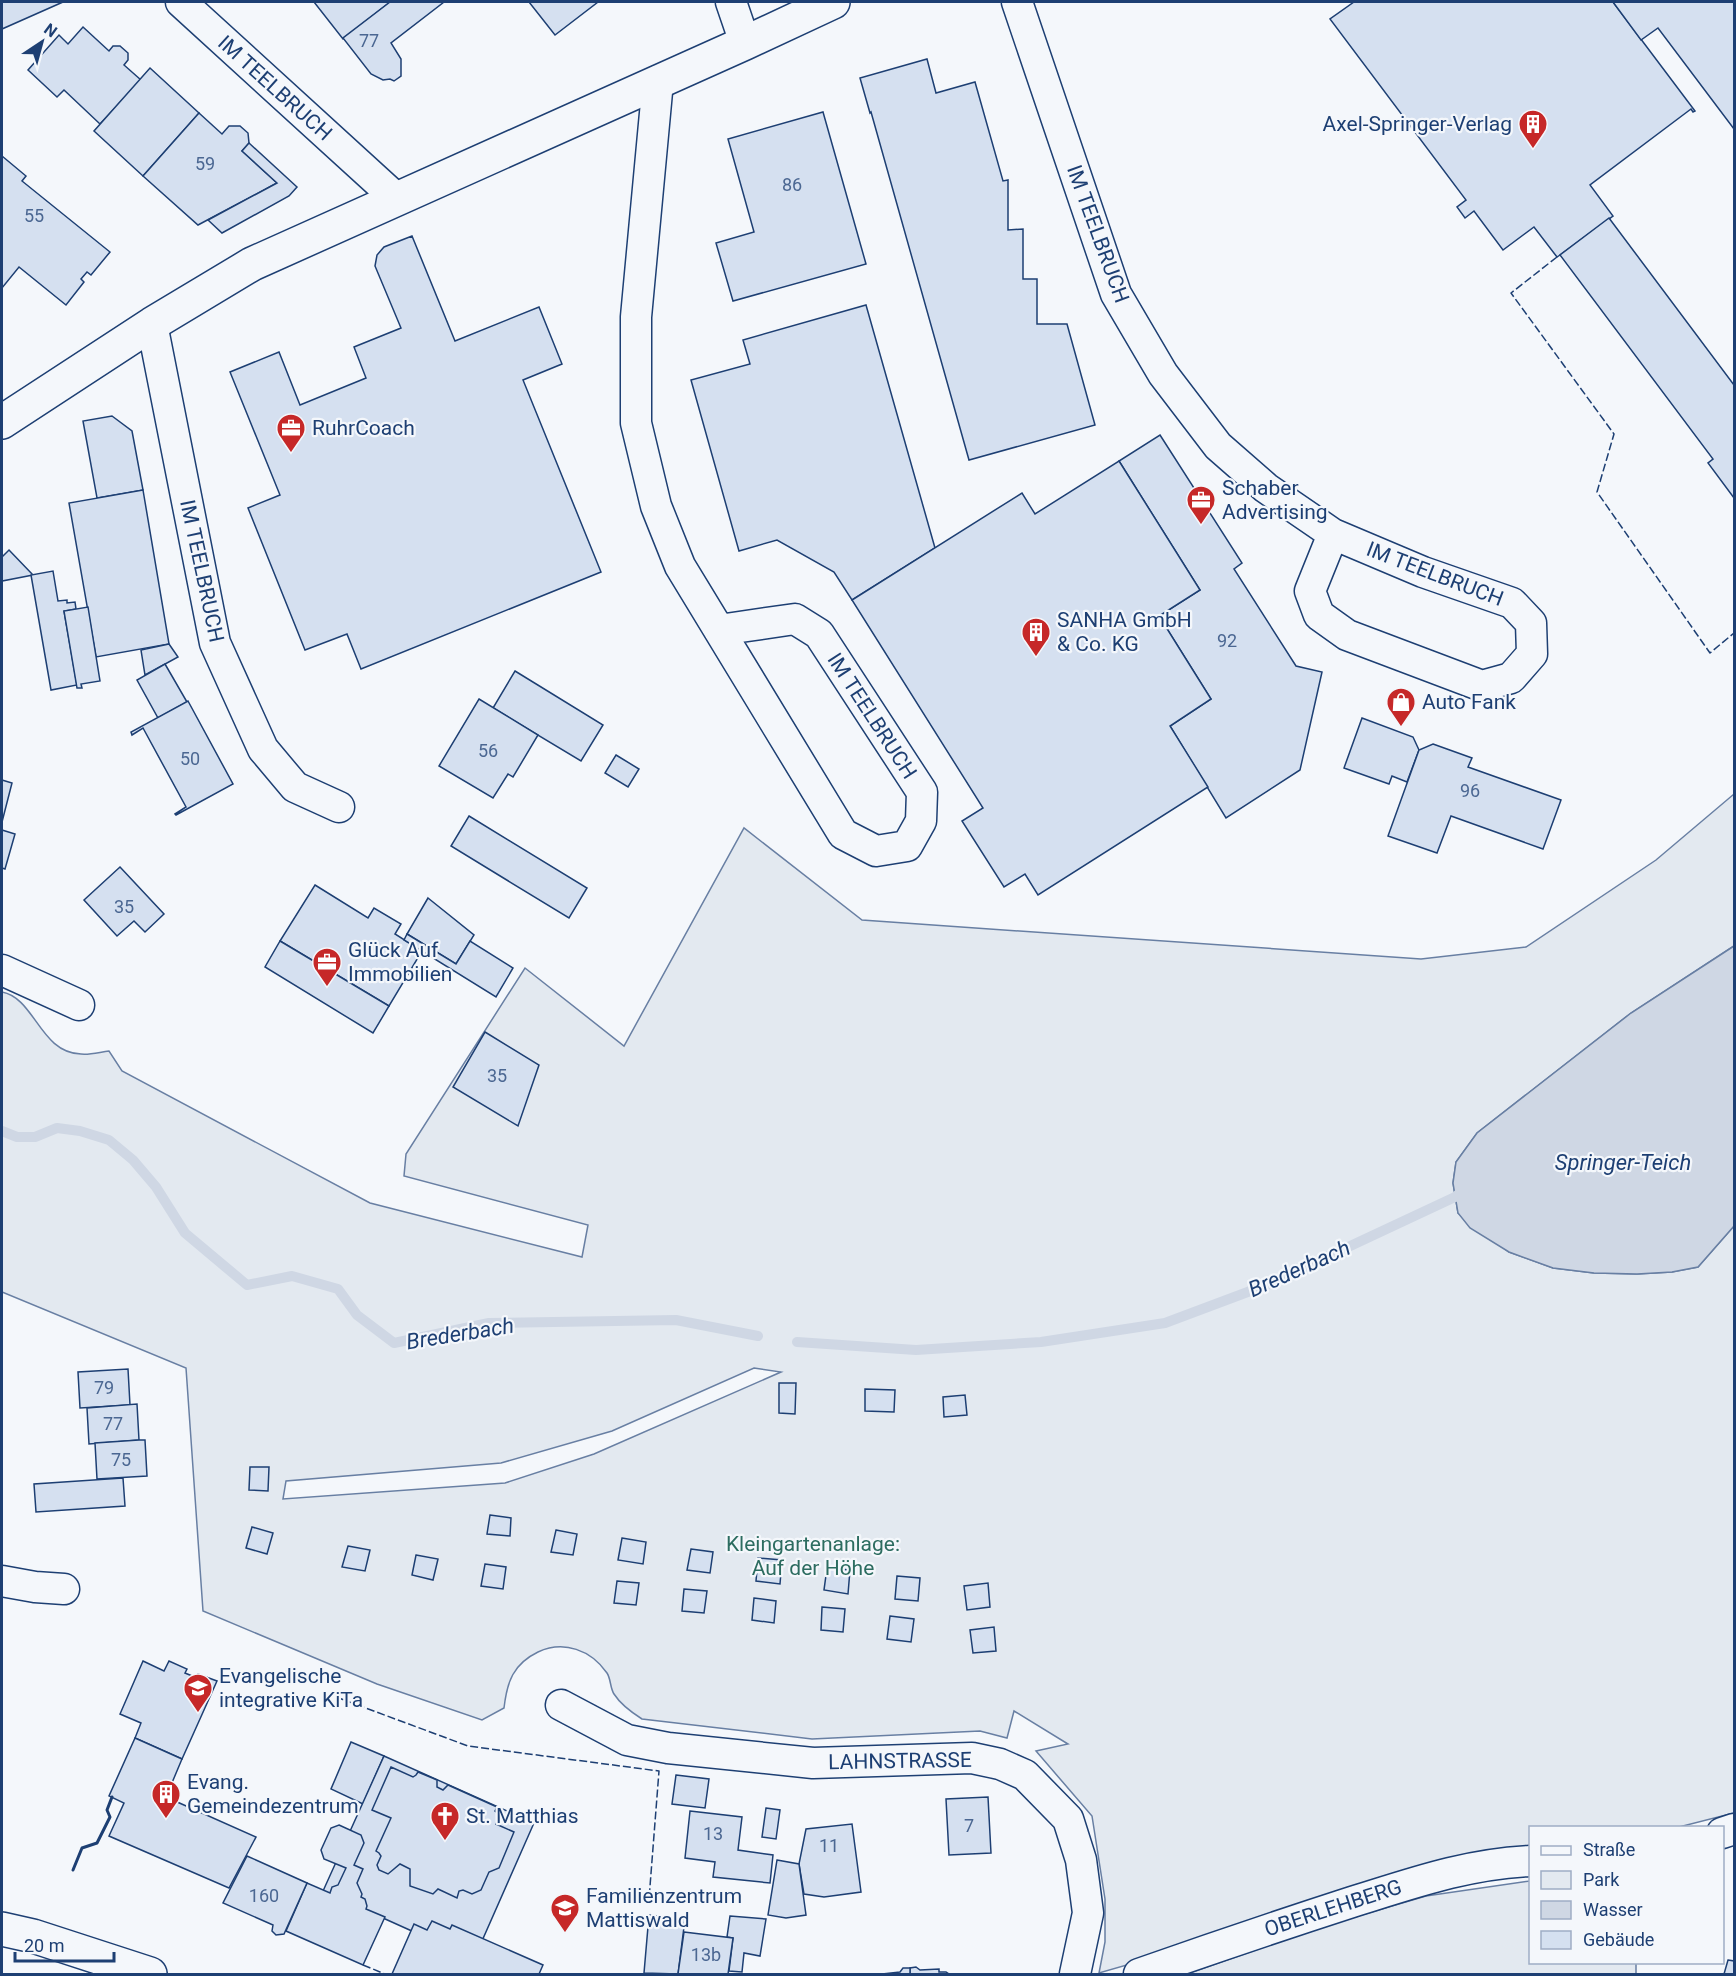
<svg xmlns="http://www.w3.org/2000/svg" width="1736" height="1976" font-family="Roboto,sans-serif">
  <rect width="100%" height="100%" fill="#f4f7fb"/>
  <!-- green -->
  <g fill="#e3e9f0" stroke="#687fa3" stroke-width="1.5" fill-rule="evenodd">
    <path d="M 1734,794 L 1734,946 L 1631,1013 L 1477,1133 L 1456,1162 L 1453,1183 L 1458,1213 L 1509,1252 L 1553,1268 L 1594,1273 L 1637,1274 L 1672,1272 L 1698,1267 L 1734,1226 L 1734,1813 L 1679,1827 L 1530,1828 L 1530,1849 L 1099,1973 L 1105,1942 L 1105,1899 L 1092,1816 L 1036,1751 L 1068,1744 L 1014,1711 L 1007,1738 L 980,1731 L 812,1739 L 642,1719 C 631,1712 621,1705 614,1694 C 610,1688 611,1679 607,1673 C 591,1650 564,1640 538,1652 C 513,1664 507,1682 504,1708 L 482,1720 L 377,1684 L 203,1611 L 186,1368 L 2,1292 L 2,992 C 35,998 40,1053 81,1054 C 90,1055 100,1052 109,1051 L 122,1071 L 370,1203 L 582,1257 L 588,1225 L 404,1176 L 406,1154 L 525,968 L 624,1046 L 744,828 L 862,920 L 1421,959 L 1526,947 L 1656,860 ZM 754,1368 L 781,1372 L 594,1454 L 505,1483 L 283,1499 L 286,1481 L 501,1463 L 612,1431 Z"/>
    <polygon points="1530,1881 1530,1962 1636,1963 1636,1974 1187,1974 1324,1926 1426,1896"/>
  </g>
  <!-- water -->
  <polygon fill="#cfd7e4" stroke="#687fa3" stroke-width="1.5" points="1734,946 1734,1226 1698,1267 1672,1272 1637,1274 1594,1273 1553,1268 1509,1252 1470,1228 1458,1213 1453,1183 1456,1162 1477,1133 1631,1013"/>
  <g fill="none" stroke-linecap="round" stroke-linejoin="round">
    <!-- stream -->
    <g stroke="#cfd7e4" stroke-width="10">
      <polyline points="2,1131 17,1137 35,1137 57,1128 80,1131 109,1140 133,1160 156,1187 185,1233 247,1285 292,1276 338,1289 357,1315 394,1343 489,1323 676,1320 758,1336"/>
      <polyline points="797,1342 916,1350 1041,1342 1165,1323 1269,1284 1455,1197 1465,1189"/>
    </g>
  </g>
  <!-- building -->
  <g fill="#d5e0f0" stroke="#1d3f73" stroke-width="1.5">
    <polygon points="2,2 63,2 2,29"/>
    <polygon points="314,2 390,2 343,39"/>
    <polygon points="390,2 444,2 391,43 401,59 401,76 394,81 390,79 383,80 371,74 343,38"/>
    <polygon points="529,2 598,2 555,35"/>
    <polygon points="1354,2 1613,2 1695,111 1693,112 1691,109 1590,185 1613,216 1560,255 1557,257 1534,227 1503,250 1474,211 1465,218 1457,207 1466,200 1330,19"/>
    <polygon points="1613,2 1734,2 1734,129 1658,28 1641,40"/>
    <polygon points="83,27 109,51 113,46 120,46 128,53 128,60 124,65 141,80 100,124 64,90 57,97 28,70 59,35 68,44"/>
    <polygon points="927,59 936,93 975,82 1003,181 1008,180 1008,230 1023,229 1023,279 1037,279 1037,324 1067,324 1095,425 969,460 871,112 870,113 860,78"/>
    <polygon points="150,68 199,113 143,176 94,131"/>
    <polygon points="823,112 866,264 733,301 716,243 754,232 728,139"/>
    <polygon points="199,113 222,134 229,126 240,126 248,133 249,143 242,151 277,183 198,225 143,176"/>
    <polygon points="249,143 297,187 289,196 222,233 208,220 277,183 242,151"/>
    <polygon points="2,156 26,176 22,181 110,252 91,275 87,272 81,279 84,282 66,305 19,267 2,288"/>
    <polygon points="1609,218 1734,385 1734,498 1708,463 1713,459 1560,255"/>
    <polygon points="412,236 455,341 539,307 562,364 523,380 601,572 361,669 347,634 305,650 248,508 280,495 230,372 279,352 300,405 366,378 354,347 401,328 375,266 377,255 384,247"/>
    <polygon points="866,305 935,548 852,600 834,572 777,540 739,551 691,380 750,364 743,340"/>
    <polygon points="112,416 132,431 143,490 97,498 83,421"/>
    <polygon points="1160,435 1242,563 1234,569 1296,666 1322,672 1300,770 1226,818 1170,726 1211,699 1159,616 1200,590 1119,461"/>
    <polygon points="1119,461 1200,590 1159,616 1211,699 1170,726 1208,787 1038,895 1025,874 1004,887 962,821 983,808 852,600 1022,493 1035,514"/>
    <polygon points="143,490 169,644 96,657 69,503"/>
    <polygon points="9,550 33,575 2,581 2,557"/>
    <polygon points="53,571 58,601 67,600 67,603 75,602 76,609 64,611 77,685 51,690 31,575"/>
    <polygon points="88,607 100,681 81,684 82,688 77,688 64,611"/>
    <polygon points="169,644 178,657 145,675 141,650"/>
    <polygon points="165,664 187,702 158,718 137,680"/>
    <polygon points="515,671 603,725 581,761 493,708"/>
    <polygon points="479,699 538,735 513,777 508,774 493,798 439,766"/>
    <polygon points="188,701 233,784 176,815 175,814 186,807 143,728 132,735 131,732"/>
    <polygon points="1362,718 1413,737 1419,750 1407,782 1392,776 1389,784 1344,768"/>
    <polygon points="1433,744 1472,758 1468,767 1561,800 1543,849 1451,816 1437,853 1388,836 1419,750"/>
    <polygon points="616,755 639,769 628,787 605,773"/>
    <polygon points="2,780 12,783 2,822"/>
    <polygon points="469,816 587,888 569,918 451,846"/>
    <polygon points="2,830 15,834 5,869 2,868"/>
    <polygon points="120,867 164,914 145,932 134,921 117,936 84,900"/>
    <polygon points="315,885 368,918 374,908 401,924 395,934 422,951 389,1006 280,941"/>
    <polygon points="428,898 474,935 456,964 407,934"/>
    <polygon points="407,934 456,964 470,941 513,968 496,997 404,940"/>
    <polygon points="280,941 389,1006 373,1033 265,967"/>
    <polygon points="485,1032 539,1065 518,1126 453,1087"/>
    <polygon points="128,1369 130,1405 80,1408 78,1372"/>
    <polygon points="779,1383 796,1383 795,1414 779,1413"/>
    <polygon points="865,1389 895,1390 894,1412 865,1411"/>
    <polygon points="965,1395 967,1415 944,1417 943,1397"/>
    <polygon points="137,1404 139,1440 89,1444 87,1408"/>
    <polygon points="139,1440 145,1440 147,1476 97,1479 95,1443"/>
    <polygon points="250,1467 269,1467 268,1491 249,1490"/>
    <polygon points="123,1478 125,1506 36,1512 34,1484"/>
    <polygon points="490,1515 511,1518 510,1536 487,1534"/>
    <polygon points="252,1527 273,1533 267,1554 246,1548"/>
    <polygon points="556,1530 577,1534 573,1555 551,1552"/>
    <polygon points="622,1538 646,1542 643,1564 618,1560"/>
    <polygon points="348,1546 370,1550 365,1571 342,1567"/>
    <polygon points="691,1549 713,1552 710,1573 687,1570"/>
    <polygon points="416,1555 438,1559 433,1580 412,1575"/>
    <polygon points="758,1558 782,1560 780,1584 756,1581"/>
    <polygon points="485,1564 506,1567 503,1589 481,1586"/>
    <polygon points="827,1568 850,1570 848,1594 824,1590"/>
    <polygon points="897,1576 920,1578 918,1601 895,1599"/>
    <polygon points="617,1581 639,1583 636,1605 614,1603"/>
    <polygon points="988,1583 990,1607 967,1610 964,1586"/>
    <polygon points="684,1589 707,1591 704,1613 682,1611"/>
    <polygon points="754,1598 776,1601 774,1623 752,1620"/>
    <polygon points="822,1607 845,1609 843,1632 821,1630"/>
    <polygon points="890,1616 914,1619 911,1642 887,1639"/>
    <polygon points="994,1627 996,1651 973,1653 970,1630"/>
    <polygon points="143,1661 164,1671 169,1661 187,1669 185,1673 197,1678 198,1674 217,1681 182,1759 135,1738 141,1723 120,1714"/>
    <polygon points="135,1738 182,1759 166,1797 256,1837 229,1888 109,1836 124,1803 109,1796"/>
    <polygon points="351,1742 384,1756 363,1804 331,1789"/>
    <polygon points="384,1756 534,1823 474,1959 323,1891"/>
    <polygon points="391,1767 413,1777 416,1775 418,1772 437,1780 437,1787 443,1790 448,1785 497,1807 495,1811 500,1815 496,1824 514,1832 499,1868 489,1872 481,1890 472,1894 463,1890 459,1891 457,1898 438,1889 433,1894 410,1886 410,1869 400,1864 388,1874 379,1870 377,1865 381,1856 379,1853 376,1851 391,1818 372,1810"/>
    <polygon points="676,1775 709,1779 705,1808 672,1804"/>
    <polygon points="988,1797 991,1853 949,1855 946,1799"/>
    <polygon points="766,1808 780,1810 776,1839 762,1837"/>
    <polygon points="690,1811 742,1817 738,1850 773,1855 770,1883 713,1877 715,1862 685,1858"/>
    <polygon points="852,1824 861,1892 824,1897 804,1894 799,1864 806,1829"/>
    <polygon points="339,1825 361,1835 364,1843 354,1865 363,1869 357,1883 362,1894 361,1897 365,1899 367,1906 366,1909 385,1917 363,1965 286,1931 307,1883 330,1893 332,1887 338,1885 346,1868 324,1859 321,1850 331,1828"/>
    <polygon points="247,1856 307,1883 284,1934 276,1935 272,1931 273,1925 223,1903"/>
    <polygon points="777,1860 799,1864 806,1915 786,1918 768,1915"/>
    <polygon points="649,1915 685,1919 678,1974 644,1973"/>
    <polygon points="730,1916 766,1919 760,1956 744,1953 742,1972 729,1971 733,1938 727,1937"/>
    <polygon points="432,1921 450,1929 452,1925 543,1965 539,1974 392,1974 414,1924 427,1930"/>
    <polygon points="684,1932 733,1938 728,1974 678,1974"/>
    <polygon points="1728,1960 1734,1961 1734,1974 1724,1974"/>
    <polygon points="916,1967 920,1970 939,1969 939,1972 946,1972 949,1974 910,1974 910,1968"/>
    <polygon points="903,1968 910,1968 910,1974 882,1974 900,1972"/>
  </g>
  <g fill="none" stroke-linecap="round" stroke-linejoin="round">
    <!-- street casing -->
    <g stroke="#1d3f73" stroke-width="33">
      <g id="street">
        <polyline points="181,2 397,199"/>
        <polyline points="731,2 745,43"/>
        <polyline points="1017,2 1116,294 1163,374 1218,446 1266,488 1333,534 1423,572 1512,603 1531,623 1532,654 1511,678 1482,686 1347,635 1319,615 1310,591 1333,534"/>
        <polyline points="658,81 636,317 636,423 656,506 680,566 843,834 876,851 907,846 921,821 922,792 819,634 795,619 719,630"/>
        <polyline points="152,324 215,643 263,749 295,787 339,807"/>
        <polyline points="2,970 79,1005"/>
        <polyline points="2,1581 35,1587 64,1589"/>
        <polyline points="561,1705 627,1740 668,1748 813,1763 972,1758 1000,1764 1025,1775 1068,1819 1081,1860 1088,1913 1075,1974"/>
        <polyline points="1722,1833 1734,1829"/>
        <path d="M 1139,1974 C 1210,1949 1281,1925 1352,1902 C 1413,1883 1466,1864 1530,1861"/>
      </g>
    </g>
    <!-- secondary casing -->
    <g stroke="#1d3f73" stroke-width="36">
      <g id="secondary">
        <polyline points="2,422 152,324 252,264 745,43 833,2"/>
        <polyline points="2,1929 33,1936 150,1974"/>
      </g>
    </g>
    <!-- street -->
    <use href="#street" stroke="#f4f7fb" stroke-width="30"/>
    <!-- secondary -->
    <use href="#secondary" stroke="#f4f7fb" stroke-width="33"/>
    <!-- fence -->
    <g stroke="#1d3f73" stroke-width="1.5" stroke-dasharray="8 3" stroke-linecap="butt">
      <polyline points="1557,257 1511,293 1614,434 1597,492 1710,653 1734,633"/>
      <polyline points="336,1697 468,1746 659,1771 649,1899"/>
      <polyline points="363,1965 385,1974"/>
    </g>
    <!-- wall -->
    <polyline stroke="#1d3f73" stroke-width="3" points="73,1870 82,1848 97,1843 110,1817 107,1810 112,1797"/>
  </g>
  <!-- icons -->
  <defs>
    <g id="building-pin" transform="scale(1.5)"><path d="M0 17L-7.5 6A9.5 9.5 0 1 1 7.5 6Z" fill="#c62828" stroke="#f4f7fb"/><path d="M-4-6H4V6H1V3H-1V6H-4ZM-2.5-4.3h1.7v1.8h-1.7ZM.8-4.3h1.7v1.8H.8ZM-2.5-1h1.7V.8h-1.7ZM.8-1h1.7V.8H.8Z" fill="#fff"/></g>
    <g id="office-pin" transform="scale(1.5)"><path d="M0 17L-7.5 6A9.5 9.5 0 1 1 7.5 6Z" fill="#c62828" stroke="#f4f7fb"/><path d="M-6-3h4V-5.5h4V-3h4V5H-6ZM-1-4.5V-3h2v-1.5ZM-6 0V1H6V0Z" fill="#fff"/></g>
    <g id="shop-pin" transform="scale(1.5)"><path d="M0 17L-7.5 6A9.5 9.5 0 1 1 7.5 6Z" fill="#c62828" stroke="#f4f7fb"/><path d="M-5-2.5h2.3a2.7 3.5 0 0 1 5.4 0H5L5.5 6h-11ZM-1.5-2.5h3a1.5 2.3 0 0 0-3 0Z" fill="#fff"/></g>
    <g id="school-pin" transform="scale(1.5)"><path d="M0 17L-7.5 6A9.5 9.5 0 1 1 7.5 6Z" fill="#c62828" stroke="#f4f7fb"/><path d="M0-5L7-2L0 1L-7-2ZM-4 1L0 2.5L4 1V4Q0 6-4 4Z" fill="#fff"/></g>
    <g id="church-pin" transform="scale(1.5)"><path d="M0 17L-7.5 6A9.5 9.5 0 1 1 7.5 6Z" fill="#c62828" stroke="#f4f7fb"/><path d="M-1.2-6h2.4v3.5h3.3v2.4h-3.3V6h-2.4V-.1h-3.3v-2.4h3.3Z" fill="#fff"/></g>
  </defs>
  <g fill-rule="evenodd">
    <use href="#building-pin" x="1533" y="124"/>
    <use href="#office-pin" x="291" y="428"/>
    <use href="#office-pin" x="1201" y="500"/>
    <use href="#building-pin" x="1036" y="632"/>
    <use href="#shop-pin" x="1401" y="702"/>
    <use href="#office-pin" x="327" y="962"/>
    <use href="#school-pin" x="198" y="1688"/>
    <use href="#building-pin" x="166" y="1794"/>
    <use href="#church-pin" x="445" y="1816"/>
    <use href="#school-pin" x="565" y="1908"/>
  </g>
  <g text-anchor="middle" stroke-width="4.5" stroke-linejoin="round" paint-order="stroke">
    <!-- number labels -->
    <g font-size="18" fill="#4b6792">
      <text x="369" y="47">77</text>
      <text x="205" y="170">59</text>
      <text x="792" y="191">86</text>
      <text x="34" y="222">55</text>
      <text x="1227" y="647">92</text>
      <text x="488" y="757">56</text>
      <text x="190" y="765">50</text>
      <text x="1470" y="797">96</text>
      <text x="124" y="913">35</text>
      <text x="497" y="1082">35</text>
      <text x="104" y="1394">79</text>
      <text x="113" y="1430">77</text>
      <text x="121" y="1466">75</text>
      <text x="969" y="1832">7</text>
      <text x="713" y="1840">13</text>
      <text x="829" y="1852">11</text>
      <text x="264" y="1902">160</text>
      <text x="706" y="1961">13b</text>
    </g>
    <!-- street labels -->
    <g font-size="21" fill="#1d3f73" stroke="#f4f7fb">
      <text transform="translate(275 88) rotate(42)" y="7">IM TEELBRUCH</text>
      <text transform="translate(1098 234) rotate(70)" y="7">IM TEELBRUCH</text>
      <text transform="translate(202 571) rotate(78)" y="7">IM TEELBRUCH</text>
      <text transform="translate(1435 574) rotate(21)" y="7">IM TEELBRUCH</text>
      <text transform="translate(872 716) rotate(57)" y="7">IM TEELBRUCH</text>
      <text transform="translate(900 1761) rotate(-1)" y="7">LAHNSTRASSE</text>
      <text transform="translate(1333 1908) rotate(-18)" y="7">OBERLEHBERG</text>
    </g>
    <!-- poi labels -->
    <g font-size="21" fill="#1d3f73" stroke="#f4f7fb" text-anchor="start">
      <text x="1512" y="131" text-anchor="end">Axel-Springer-Verlag</text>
      <text x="312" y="435">RuhrCoach</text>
      <text x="1222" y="495">Schaber<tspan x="1222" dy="24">Advertising</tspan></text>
      <text x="1057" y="627">SANHA GmbH<tspan x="1057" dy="24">&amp; Co. KG</tspan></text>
      <text x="1422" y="709">Auto Fank</text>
      <text x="348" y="957">Glück Auf<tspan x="348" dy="24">Immobilien</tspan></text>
      <text x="219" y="1683">Evangelische<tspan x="219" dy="24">integrative KiTa</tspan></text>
      <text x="187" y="1789">Evang.<tspan x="187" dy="24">Gemeindezentrum</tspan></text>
      <text x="466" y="1823">St. Matthias</text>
      <text x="586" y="1903">Familienzentrum<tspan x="586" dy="24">Mattiswald</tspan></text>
    </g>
    <!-- park labels -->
    <g font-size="21" fill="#2c6c60" stroke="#f4f7fb">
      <text x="813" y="1551">Kleingartenanlage:<tspan x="813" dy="24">Auf der Höhe</tspan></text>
    </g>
    <!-- water labels -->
    <g font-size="22" font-style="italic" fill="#1d3f73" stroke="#f4f7fb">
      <text x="1623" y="1170">Springer-Teich</text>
      <text transform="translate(1299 1268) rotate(-24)" y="8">Brederbach</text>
      <text transform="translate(460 1333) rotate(-9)" y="8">Brederbach</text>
    </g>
  </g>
  <!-- border -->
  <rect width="1736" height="1976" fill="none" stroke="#1d3f73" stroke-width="6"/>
  <!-- legend -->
  <rect x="1529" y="1826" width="195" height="138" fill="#f4f7fb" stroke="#9eadc5" stroke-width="1.5"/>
  <rect x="1541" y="1846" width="30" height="9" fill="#f4f7fb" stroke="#9eadc5" stroke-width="1.5"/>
  <text x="1583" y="1856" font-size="18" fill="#1d3f73">Straße</text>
  <rect x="1541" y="1871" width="30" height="18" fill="#e3e9f0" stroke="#9eadc5" stroke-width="1.5"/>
  <text x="1583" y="1886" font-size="18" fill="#1d3f73">Park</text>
  <rect x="1541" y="1901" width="30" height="18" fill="#cfd7e4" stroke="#9eadc5" stroke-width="1.5"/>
  <text x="1583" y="1916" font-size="18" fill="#1d3f73">Wasser</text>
  <rect x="1541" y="1931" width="30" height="18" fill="#d5e0f0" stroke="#9eadc5" stroke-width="1.5"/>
  <text x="1583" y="1946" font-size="18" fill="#1d3f73">Gebäude</text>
  <!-- north arrow -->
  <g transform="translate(42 42) rotate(36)" stroke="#f4f7fb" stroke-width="4.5" paint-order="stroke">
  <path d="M0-4.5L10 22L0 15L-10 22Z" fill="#1d3f73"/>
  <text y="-9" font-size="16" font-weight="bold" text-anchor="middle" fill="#1d3f73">N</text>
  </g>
  <!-- scale -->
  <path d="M15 1952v9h99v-9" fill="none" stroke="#1d3f73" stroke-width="3"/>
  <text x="24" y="1952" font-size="18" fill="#1d3f73" stroke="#f4f7fb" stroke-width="4.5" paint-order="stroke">20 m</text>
</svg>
